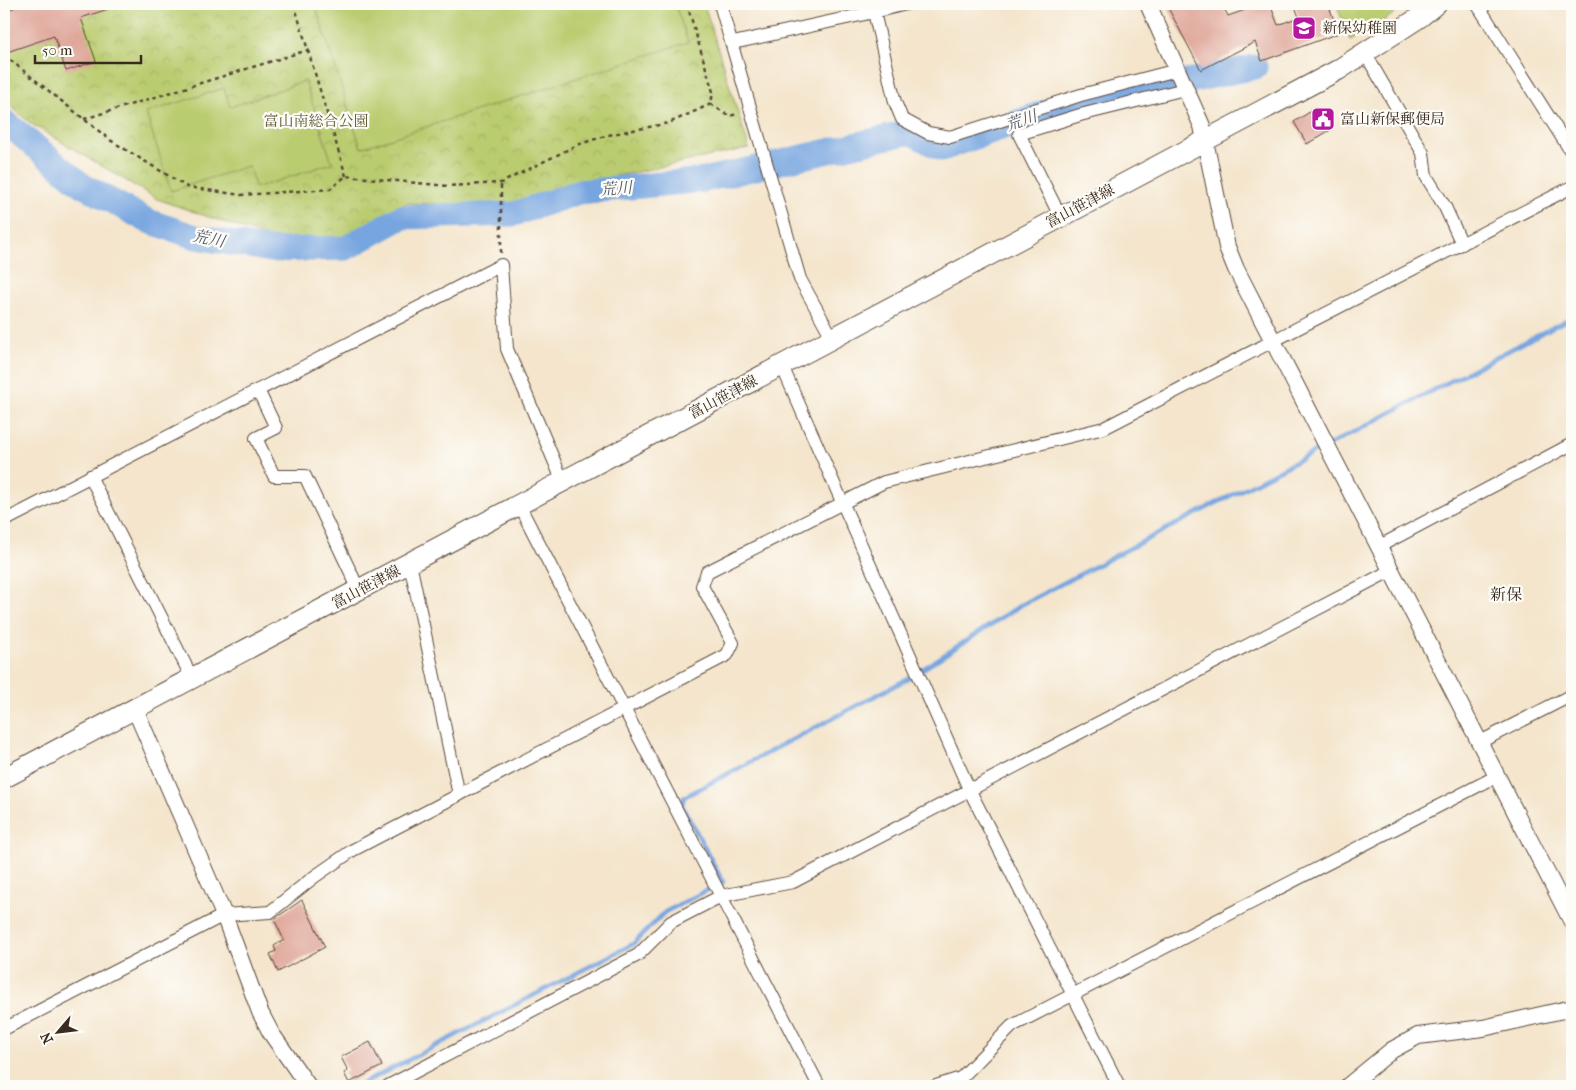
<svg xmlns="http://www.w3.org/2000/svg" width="1576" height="1090" font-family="'IM FELL French Canon','Noto Serif JP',serif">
  <defs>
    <pattern id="park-crowns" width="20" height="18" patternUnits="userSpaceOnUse" patternTransform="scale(1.25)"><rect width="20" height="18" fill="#bacc6f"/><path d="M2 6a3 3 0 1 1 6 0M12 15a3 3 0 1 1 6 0" fill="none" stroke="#a1af60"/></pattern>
  </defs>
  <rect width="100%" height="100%" fill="#fdfcf7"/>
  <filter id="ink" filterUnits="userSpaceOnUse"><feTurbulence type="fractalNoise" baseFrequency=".02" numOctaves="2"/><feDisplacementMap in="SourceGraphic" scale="10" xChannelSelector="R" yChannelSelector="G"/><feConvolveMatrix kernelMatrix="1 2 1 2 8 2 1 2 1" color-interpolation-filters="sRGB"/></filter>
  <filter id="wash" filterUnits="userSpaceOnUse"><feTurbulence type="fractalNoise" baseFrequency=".0096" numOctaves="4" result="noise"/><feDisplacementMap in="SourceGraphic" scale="20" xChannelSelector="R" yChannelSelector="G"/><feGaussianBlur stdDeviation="1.12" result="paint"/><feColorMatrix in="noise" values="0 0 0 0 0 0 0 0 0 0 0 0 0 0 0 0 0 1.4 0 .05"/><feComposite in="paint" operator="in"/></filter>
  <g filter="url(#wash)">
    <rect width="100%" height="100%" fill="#f4e5cc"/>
    <!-- park -->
    <polygon fill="url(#park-crowns)" stroke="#7a7b46" points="4,4 704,4 749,148 604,179 515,207 407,203 352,239 269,238 157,199 30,123 4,100"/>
    <!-- pitch -->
    <g fill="#bacc6f" stroke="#7a7b46">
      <polygon points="315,4 675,4 688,42 361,148"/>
      <polygon points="1336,4 1403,4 1405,6 1379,24 1350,40"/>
      <polygon points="305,81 332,163 256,188 248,166 171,191 146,113 224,88 230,107"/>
    </g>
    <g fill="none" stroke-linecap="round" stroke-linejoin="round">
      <!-- stream -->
      <g stroke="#77a5e0" stroke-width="4.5">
        <polyline points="1331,444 1572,317"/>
        <polyline points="358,1086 633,944 665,912 723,882 682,805 684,797 909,678 1021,605 1324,447"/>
      </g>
      <!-- river -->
      <polyline stroke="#77a5e0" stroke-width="25" points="4,121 82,185 148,221 196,237 271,250 346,248 402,217 514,214 579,192 704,180 910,132 942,149 1048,111 1255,67"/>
    </g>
    <g id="blocks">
      <!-- building -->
      <g fill="#dfa699">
        <polygon points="25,4 116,4 117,6 81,18 96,61 66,71 54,36 4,53 4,11"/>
        <polygon points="1166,4 1222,4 1228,16 1262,4 1270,4 1278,25 1299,17 1294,4 1328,4 1339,33 1262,61 1255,42 1201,70"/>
        <polygon points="1316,108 1330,130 1307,144 1294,122"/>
        <polygon points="302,900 325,947 278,972 270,954 276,951 274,946 284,940 274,919"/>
        <polygon points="370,1042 382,1066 349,1083 344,1073 348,1071 341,1057"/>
      </g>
    </g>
  </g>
  <g filter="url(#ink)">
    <use href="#blocks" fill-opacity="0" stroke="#574638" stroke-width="1"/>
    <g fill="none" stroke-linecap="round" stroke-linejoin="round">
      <!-- minor casing -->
      <g stroke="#574638" stroke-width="14">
        <g id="minor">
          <polyline points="720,4 800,279 833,339"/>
          <polyline points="906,4 874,12 895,102 902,119 928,133 950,137 1081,95 1177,70"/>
          <polyline points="1477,4 1572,153"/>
          <polyline points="733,43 874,12"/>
          <polyline points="1365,53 1423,153 1426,176 1445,207 1462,244"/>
          <polyline points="1060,216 1019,134 1080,115 1185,89"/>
          <polyline points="782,366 969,789 1119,1086"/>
          <polyline points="258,390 276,428 256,438 274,476 305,476 359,590"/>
          <polyline points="90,476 192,678"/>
          <polyline points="519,505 819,1086"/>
          <polyline points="4,521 501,265 507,349 563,482"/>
          <polyline points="1378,547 1572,444"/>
          <polyline points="410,563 459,795"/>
          <polyline points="1480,742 1572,695"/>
          <polyline points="4,1029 224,915 270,912 314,877 353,850 727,655 733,643 702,586 707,572 884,482 1104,428 1572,187"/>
          <polyline points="388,1086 638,955 671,922 721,896 793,882 1390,571"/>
          <polyline points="936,1086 961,1078 1012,1026 1497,776"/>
        </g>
      </g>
      <!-- tertiary casing -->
      <g stroke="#574638" stroke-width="18">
        <g id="tertiary">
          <polyline points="1148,4 1202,126 1227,247 1236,269 1572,922"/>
          <polyline points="135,709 224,915 260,1012 271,1033 308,1086"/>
          <polyline points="1348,1086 1392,1050 1418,1036 1483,1028 1572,1008"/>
        </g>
      </g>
      <!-- primary casing -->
      <g stroke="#574638" stroke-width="22">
        <polyline id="primary" points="4,778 1338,70 1420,17 1436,4"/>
      </g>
      <!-- path -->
      <g stroke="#574638" stroke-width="2.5" stroke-dasharray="4 4" stroke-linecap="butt">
        <polyline points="294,4 346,176"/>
        <polyline points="4,55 110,140 187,187 241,195 330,189 346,176 448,186 501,183 577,145 608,135 669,123 711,104 713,92 687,4"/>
        <polyline points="711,104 729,116 738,114"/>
        <polyline points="84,119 308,50"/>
        <polyline points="501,253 501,183"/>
      </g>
      <!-- minor -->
      <use href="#minor" stroke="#fff" stroke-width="12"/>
      <!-- tertiary -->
      <use href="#tertiary" stroke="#fff" stroke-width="16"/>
      <!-- primary -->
      <use href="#primary" stroke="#fff" stroke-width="20"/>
    </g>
  </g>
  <!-- icons -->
  <defs>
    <g id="school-square" transform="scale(1.25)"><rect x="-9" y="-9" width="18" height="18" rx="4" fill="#b5179e" stroke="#fdfcf7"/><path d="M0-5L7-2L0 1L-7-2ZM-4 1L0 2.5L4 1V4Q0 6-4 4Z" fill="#fff"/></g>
    <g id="civic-square" transform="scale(1.25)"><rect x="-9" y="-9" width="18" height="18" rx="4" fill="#b5179e" stroke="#fdfcf7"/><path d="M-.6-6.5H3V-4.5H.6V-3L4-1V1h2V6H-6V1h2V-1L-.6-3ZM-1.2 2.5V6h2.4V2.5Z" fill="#fff"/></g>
  </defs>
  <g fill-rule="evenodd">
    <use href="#school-square" x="1304" y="28"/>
    <use href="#civic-square" x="1323" y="119"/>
  </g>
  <g text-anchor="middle" stroke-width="4.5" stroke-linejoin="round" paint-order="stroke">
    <!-- poi labels -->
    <g font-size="15" fill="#3b2a1e" stroke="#fdfcf7" text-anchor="start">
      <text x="1322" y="33">新保幼稚園</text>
      <text x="1340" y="124">富山新保郵便局</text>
    </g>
    <!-- park labels -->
    <g font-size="15" fill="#615b36" stroke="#fdfcf7">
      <text x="316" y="126">富山南総合公園</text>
    </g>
    <!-- street labels -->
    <g font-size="15" fill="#3b2a1e" stroke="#fdfcf7">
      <text transform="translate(1080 206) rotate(-28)" y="5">富山笹津線</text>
      <text transform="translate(723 397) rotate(-28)" y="5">富山笹津線</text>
      <text transform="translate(366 587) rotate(-28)" y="5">富山笹津線</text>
    </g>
    <!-- water labels -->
    <g font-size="16" font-style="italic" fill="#535b6c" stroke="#fdfcf7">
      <text transform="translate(1021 120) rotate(-20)" y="6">荒川</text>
      <text transform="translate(616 188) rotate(-5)" y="6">荒川</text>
      <text transform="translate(209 238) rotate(12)" y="6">荒川</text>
    </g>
    <!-- neighbourhood labels -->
    <g font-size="16" fill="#3b2a1e" stroke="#fdfcf7">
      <text x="1506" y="600">新保</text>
    </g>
  </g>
  <!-- margin -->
  <rect width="1576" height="1090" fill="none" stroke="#fdfcf7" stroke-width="20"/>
  <!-- north arrow -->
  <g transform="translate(58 1032) rotate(242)" stroke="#fdfcf7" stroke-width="4" paint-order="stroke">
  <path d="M0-4L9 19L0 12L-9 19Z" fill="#3b2a1e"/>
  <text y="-8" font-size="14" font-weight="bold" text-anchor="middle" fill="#3b2a1e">N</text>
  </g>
  <!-- scale -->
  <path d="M35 55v8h106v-8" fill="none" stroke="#3b2a1e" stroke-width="2.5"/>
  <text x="42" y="55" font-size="15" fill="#3b2a1e" stroke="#fdfcf7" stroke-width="4" paint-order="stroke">50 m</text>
</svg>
